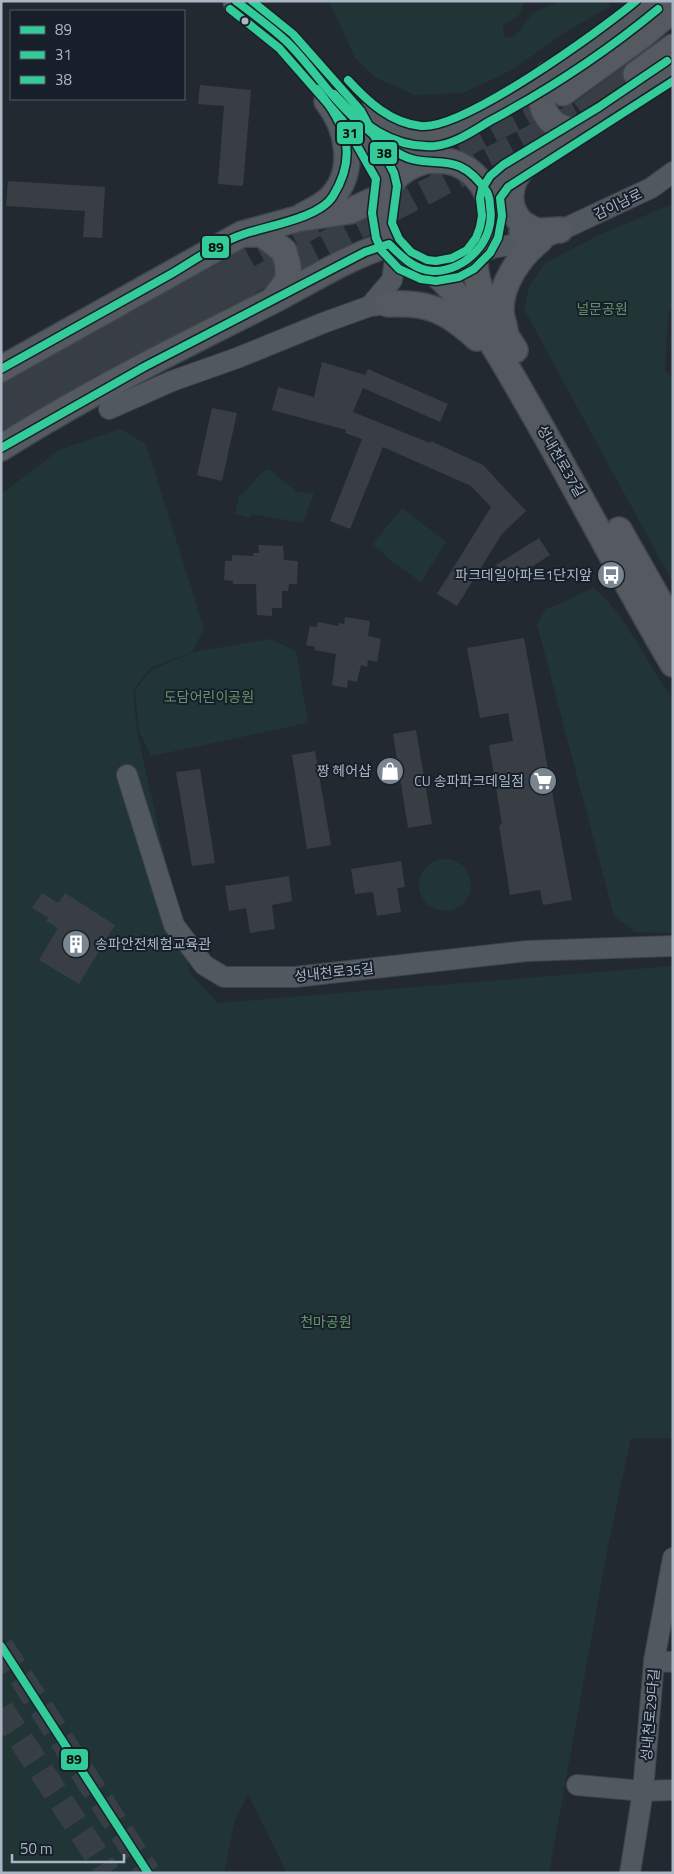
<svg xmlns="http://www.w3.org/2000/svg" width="674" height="1874" font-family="'Titillium Web','Noto Sans KR',sans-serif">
  <rect width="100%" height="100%" fill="#232930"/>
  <!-- green -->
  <g fill="#213537">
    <polygon points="329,1 525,1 519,15 503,26 504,38 515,36 533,13 561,1 606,1 611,6 564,33 512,70 463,93 415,95 376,78 355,58"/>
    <polygon points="670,205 673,206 673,305 668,315 665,370 673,379 673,583 524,309 529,287 545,263 599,235"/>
    <polygon points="120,429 146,444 204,629 192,652 150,668 133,690 137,732 191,974 218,1003 673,966 673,1438 631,1438 608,1546 549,1873 287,1873 248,1794 235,1820 224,1873 1,1873 1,494 59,450"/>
    <path d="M 269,469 L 297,492 L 314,493 L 303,523 L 251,514 L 250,518 L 235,514 L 239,496 C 253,489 255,473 269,469 Z"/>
    <polygon points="402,508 446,542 421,582 389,559 373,544"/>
    <path d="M 593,587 C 627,616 646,663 673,699 L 673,933 L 635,932 L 614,916 L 537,624 L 546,609 L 567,601 Z"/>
    <polygon points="270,639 296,651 308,723 151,756 139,732 135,690 152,670 193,652"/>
    <circle cx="445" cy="885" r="26"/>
  </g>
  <!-- building -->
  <g fill="#383e44">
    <polygon points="624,66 622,75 625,83 581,112 574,103"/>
    <polygon points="200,85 251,90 243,186 218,184 224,106 198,104"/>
    <polygon points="8,181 105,187 102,238 83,237 85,211 6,206"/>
    <polygon points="245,249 265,286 263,289 94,377 1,431 1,383"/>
    <polygon points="322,362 365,375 368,369 448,404 440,422 363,388 353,412 430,443 431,441 483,465 526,511 502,534 457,606 437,594 491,507 471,486 383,447 350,529 330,521 362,439 345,433 346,430 272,410 278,387 314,397"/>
    <polygon points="212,408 237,413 222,481 197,475"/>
    <polygon points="539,538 550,555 507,583 496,565"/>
    <polygon points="258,545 283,546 284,560 298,561 297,584 289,584 288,591 282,591 282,608 272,608 272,616 257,615 256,584 233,584 233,581 224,580 225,561 232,561 232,555 253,556 253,553 259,553"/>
    <polygon points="345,617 370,621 368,636 381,639 377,662 368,660 367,667 361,665 357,682 348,680 347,688 332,685 336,654 314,650 315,647 306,645 310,626 317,627 318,622 338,626 339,623 344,624"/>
    <polygon points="524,638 572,900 543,905 540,890 510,895 499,825 502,824 489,745 513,741 508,713 480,718 467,648"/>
    <polygon points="416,730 432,824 408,828 393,734"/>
    <polygon points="315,751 331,845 307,849 292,755"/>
    <polygon points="200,769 215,863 192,866 176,772"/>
    <polygon points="401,861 405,887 397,888 401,912 377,916 373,892 355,894 351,869"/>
    <polygon points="289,876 292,901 272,905 275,929 250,933 246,908 229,911 225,886"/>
    <polygon points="42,893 58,903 65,893 115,925 79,984 39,960 58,928 46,921 49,918 32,908"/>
  </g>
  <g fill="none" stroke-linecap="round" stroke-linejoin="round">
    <!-- major-tunnel -->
    <g stroke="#373e46" stroke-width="25" stroke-dasharray="25 12" stroke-linecap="butt">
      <polyline points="426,165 561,94"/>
      <polyline points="1,396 16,385 331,216"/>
      <polyline points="1,423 32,403 264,275 580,113"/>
      <polyline points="1,1646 148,1873"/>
      <polyline points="1,1709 108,1873"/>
    </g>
    <!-- minor casing -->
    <g stroke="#3f4349" stroke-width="22">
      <g id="minor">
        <polyline points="478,253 493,248 540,240 651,188 673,172"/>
        <polyline points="370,306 392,280 396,253"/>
        <polyline points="109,409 172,381 237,358 323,323 370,306 388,304"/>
        <polyline points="127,775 174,925 204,965 224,977 295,977 527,951 673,946"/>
        <polyline points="654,1661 673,1662"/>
        <polyline points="577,1785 643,1791 673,1790"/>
        <polyline points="630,1873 643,1791 654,1661 673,1558"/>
      </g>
    </g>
    <!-- major casing -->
    <g stroke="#40464d" stroke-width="28">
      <g id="major">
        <path d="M 236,1 L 286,41 L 352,116 C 372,127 385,148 406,157 C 419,163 434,159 447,161 C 479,167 500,203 489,234 C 483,249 473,260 458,266 C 386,297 345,177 430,160"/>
        <path d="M 548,74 C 532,100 546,132 579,130"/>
        <polyline points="636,74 673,47"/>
        <polyline points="563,93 643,35 673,9"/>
        <path d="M 369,115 C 386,127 415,141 437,136 C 452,133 468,123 482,115 C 539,85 602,42 652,1"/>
        <path d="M 356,129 C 370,147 386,168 387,191"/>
        <path d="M 525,166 C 509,180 505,206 521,222 C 525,226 533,229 538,232"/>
        <polyline points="490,200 493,190 509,173 604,115 673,69"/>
        <path d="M 304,215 C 314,210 323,206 331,198 C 357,171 348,128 327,101"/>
        <polyline points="522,232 560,230"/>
        <polyline points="245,234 262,234 284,251 288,266 288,280 274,299"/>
        <path d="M 475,256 C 473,291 497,321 515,350"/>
        <path d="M 432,270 C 478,310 506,367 536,418 C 583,500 625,583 673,664"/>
        <path d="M 388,304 C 430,302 447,311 477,338"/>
        <path d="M 505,330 C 504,324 501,317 501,311 C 500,284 520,256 540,240"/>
        <polyline points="1,369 242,234 297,219 350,211 385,195"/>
        <path d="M 1,448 C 88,393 182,346 274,300 C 312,280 348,257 389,244"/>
        <polyline points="619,530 673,625"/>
      </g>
    </g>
    <!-- minor -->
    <use href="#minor" stroke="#52585f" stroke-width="20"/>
    <!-- major -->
    <use href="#major" stroke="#555a61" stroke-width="25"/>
    <!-- bus-1 casing -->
    <g stroke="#17202a" stroke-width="11">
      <g id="bus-1">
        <path d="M 1,369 C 58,337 114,306 171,274 C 193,261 220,242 244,234 C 267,226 320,218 333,196 C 359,154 345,124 317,89"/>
        <path d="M 1,448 L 144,367 L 365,252 L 389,244 C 401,256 414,270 433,271 C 466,272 496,239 490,207 C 490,202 489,196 487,192 C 453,142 429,177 392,149 C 378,139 364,127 351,115 C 327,93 310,64 286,41 C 271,27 253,14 236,1"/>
        <polyline points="1,1646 148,1873"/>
      </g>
    </g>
    <!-- bus-2 casing -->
    <g stroke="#17202a" stroke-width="11">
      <g id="bus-2">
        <polyline points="230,9 279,48 343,121 376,179 372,213 376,238 382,251 399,269 421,279 436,281 459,277 474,269 490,253 498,238 502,216 500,198 508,187 673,81"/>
        <path d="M 334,94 C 360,123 393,149 435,146 C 455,144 473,131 490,121 C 550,89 606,52 658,9"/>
      </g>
    </g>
    <!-- bus-3 casing -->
    <g stroke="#17202a" stroke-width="11">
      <g id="bus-3">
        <polyline points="252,1 293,34 361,111 394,173 397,186 392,223 399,239 411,252 427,260 436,261 452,258 467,250 476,238 480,227 482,216 480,198 482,189 490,176 503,165 599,107 667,61"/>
        <path d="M 348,80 C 368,102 391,123 421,126 C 463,130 600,31 636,1"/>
      </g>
    </g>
    <!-- bus-1 -->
    <use href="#bus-1" stroke="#3c9" stroke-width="8"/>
    <!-- bus-2 -->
    <use href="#bus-2" stroke="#3c9" stroke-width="8"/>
    <!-- bus-3 -->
    <use href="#bus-3" stroke="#3c9" stroke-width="8"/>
  </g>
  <!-- icons -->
  <defs>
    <g id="bus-disc" transform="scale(1.4375)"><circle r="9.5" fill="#7b8590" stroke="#17202a"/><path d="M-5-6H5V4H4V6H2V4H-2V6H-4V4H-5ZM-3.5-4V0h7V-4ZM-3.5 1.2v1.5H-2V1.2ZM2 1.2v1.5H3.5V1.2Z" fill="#fff"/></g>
    <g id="shop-disc" transform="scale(1.4375)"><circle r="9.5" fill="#7b8590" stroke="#17202a"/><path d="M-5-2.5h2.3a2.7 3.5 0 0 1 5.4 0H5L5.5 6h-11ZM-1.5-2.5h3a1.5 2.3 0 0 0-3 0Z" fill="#fff"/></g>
    <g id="supermarket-disc" transform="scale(1.4375)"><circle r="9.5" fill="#7b8590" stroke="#17202a"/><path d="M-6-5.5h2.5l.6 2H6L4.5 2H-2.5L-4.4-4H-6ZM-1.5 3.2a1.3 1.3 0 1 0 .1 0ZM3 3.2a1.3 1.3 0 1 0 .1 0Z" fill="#fff"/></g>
    <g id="building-disc" transform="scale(1.4375)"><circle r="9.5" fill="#7b8590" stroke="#17202a"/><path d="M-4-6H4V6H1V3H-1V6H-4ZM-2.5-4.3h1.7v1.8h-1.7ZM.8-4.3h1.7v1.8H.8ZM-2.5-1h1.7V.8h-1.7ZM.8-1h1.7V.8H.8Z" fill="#fff"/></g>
  </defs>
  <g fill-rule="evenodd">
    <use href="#bus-disc" x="611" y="575"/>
    <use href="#shop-disc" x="390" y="771"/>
    <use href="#supermarket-disc" x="543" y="781"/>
    <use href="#building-disc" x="76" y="944"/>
  </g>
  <!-- markers -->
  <circle fill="#abb6c4" stroke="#17202a" stroke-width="2" cx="245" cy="21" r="4.5"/>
  <g text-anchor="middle" stroke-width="4" stroke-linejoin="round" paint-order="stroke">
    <!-- street labels -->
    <g font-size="14" fill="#abb6c4" stroke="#17202a">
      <text transform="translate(618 204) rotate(-26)" y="5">감이남로</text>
      <text transform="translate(561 461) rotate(60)" y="5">성내천로37길</text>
      <text transform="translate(334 972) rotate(-6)" y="5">성내천로35길</text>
      <text transform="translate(650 1715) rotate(-85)" y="5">성내천로29다길</text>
    </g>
    <!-- park labels -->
    <g font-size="14" fill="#63946b" stroke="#17202a">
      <text x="602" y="314">널문공원</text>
      <text x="209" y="702">도담어린이공원</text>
      <text x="326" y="1327">천마공원</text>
    </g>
    <!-- poi labels -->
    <g font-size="14" fill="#abb6c4" stroke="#17202a" text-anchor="end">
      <text x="592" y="580">파크데일아파트1단지앞</text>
      <text x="371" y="776">짱 헤어샵</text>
      <text x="524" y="786">CU 송파파크데일점</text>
      <text x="95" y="949" text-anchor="start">송파안전체험교육관</text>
    </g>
  </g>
  <g stroke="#17202a" stroke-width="2">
    <rect x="336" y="121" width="28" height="24" rx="5" fill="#3c9"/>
    <rect x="369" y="141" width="29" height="24" rx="5" fill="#3c9"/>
    <rect x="201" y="235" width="29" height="24" rx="5" fill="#3c9"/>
    <rect x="60" y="1748" width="29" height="23" rx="5" fill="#3c9"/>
  </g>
  <g font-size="14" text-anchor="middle" font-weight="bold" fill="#111">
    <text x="350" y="138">31</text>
    <text x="384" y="158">38</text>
    <text x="216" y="252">89</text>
    <text x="74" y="1764">89</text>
  </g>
  <!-- border -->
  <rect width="674" height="1874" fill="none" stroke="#abb6c4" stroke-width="5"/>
  <!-- legend -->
  <rect x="10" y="10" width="175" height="90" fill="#17202a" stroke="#525c68"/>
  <rect x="20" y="26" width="25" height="8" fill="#33cc99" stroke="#525c68"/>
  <text x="55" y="35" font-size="15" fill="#abb6c4">89</text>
  <rect x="20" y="51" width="25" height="8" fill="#33cc99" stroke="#525c68"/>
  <text x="55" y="60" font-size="15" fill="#abb6c4">31</text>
  <rect x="20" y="76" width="25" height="8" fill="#33cc99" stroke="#525c68"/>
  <text x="55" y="85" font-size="15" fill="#abb6c4">38</text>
  <!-- scale -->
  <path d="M12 1854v8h112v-8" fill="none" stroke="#abb6c4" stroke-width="2.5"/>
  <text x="20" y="1854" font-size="15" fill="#abb6c4" stroke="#17202a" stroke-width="4" paint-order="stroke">50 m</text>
</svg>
